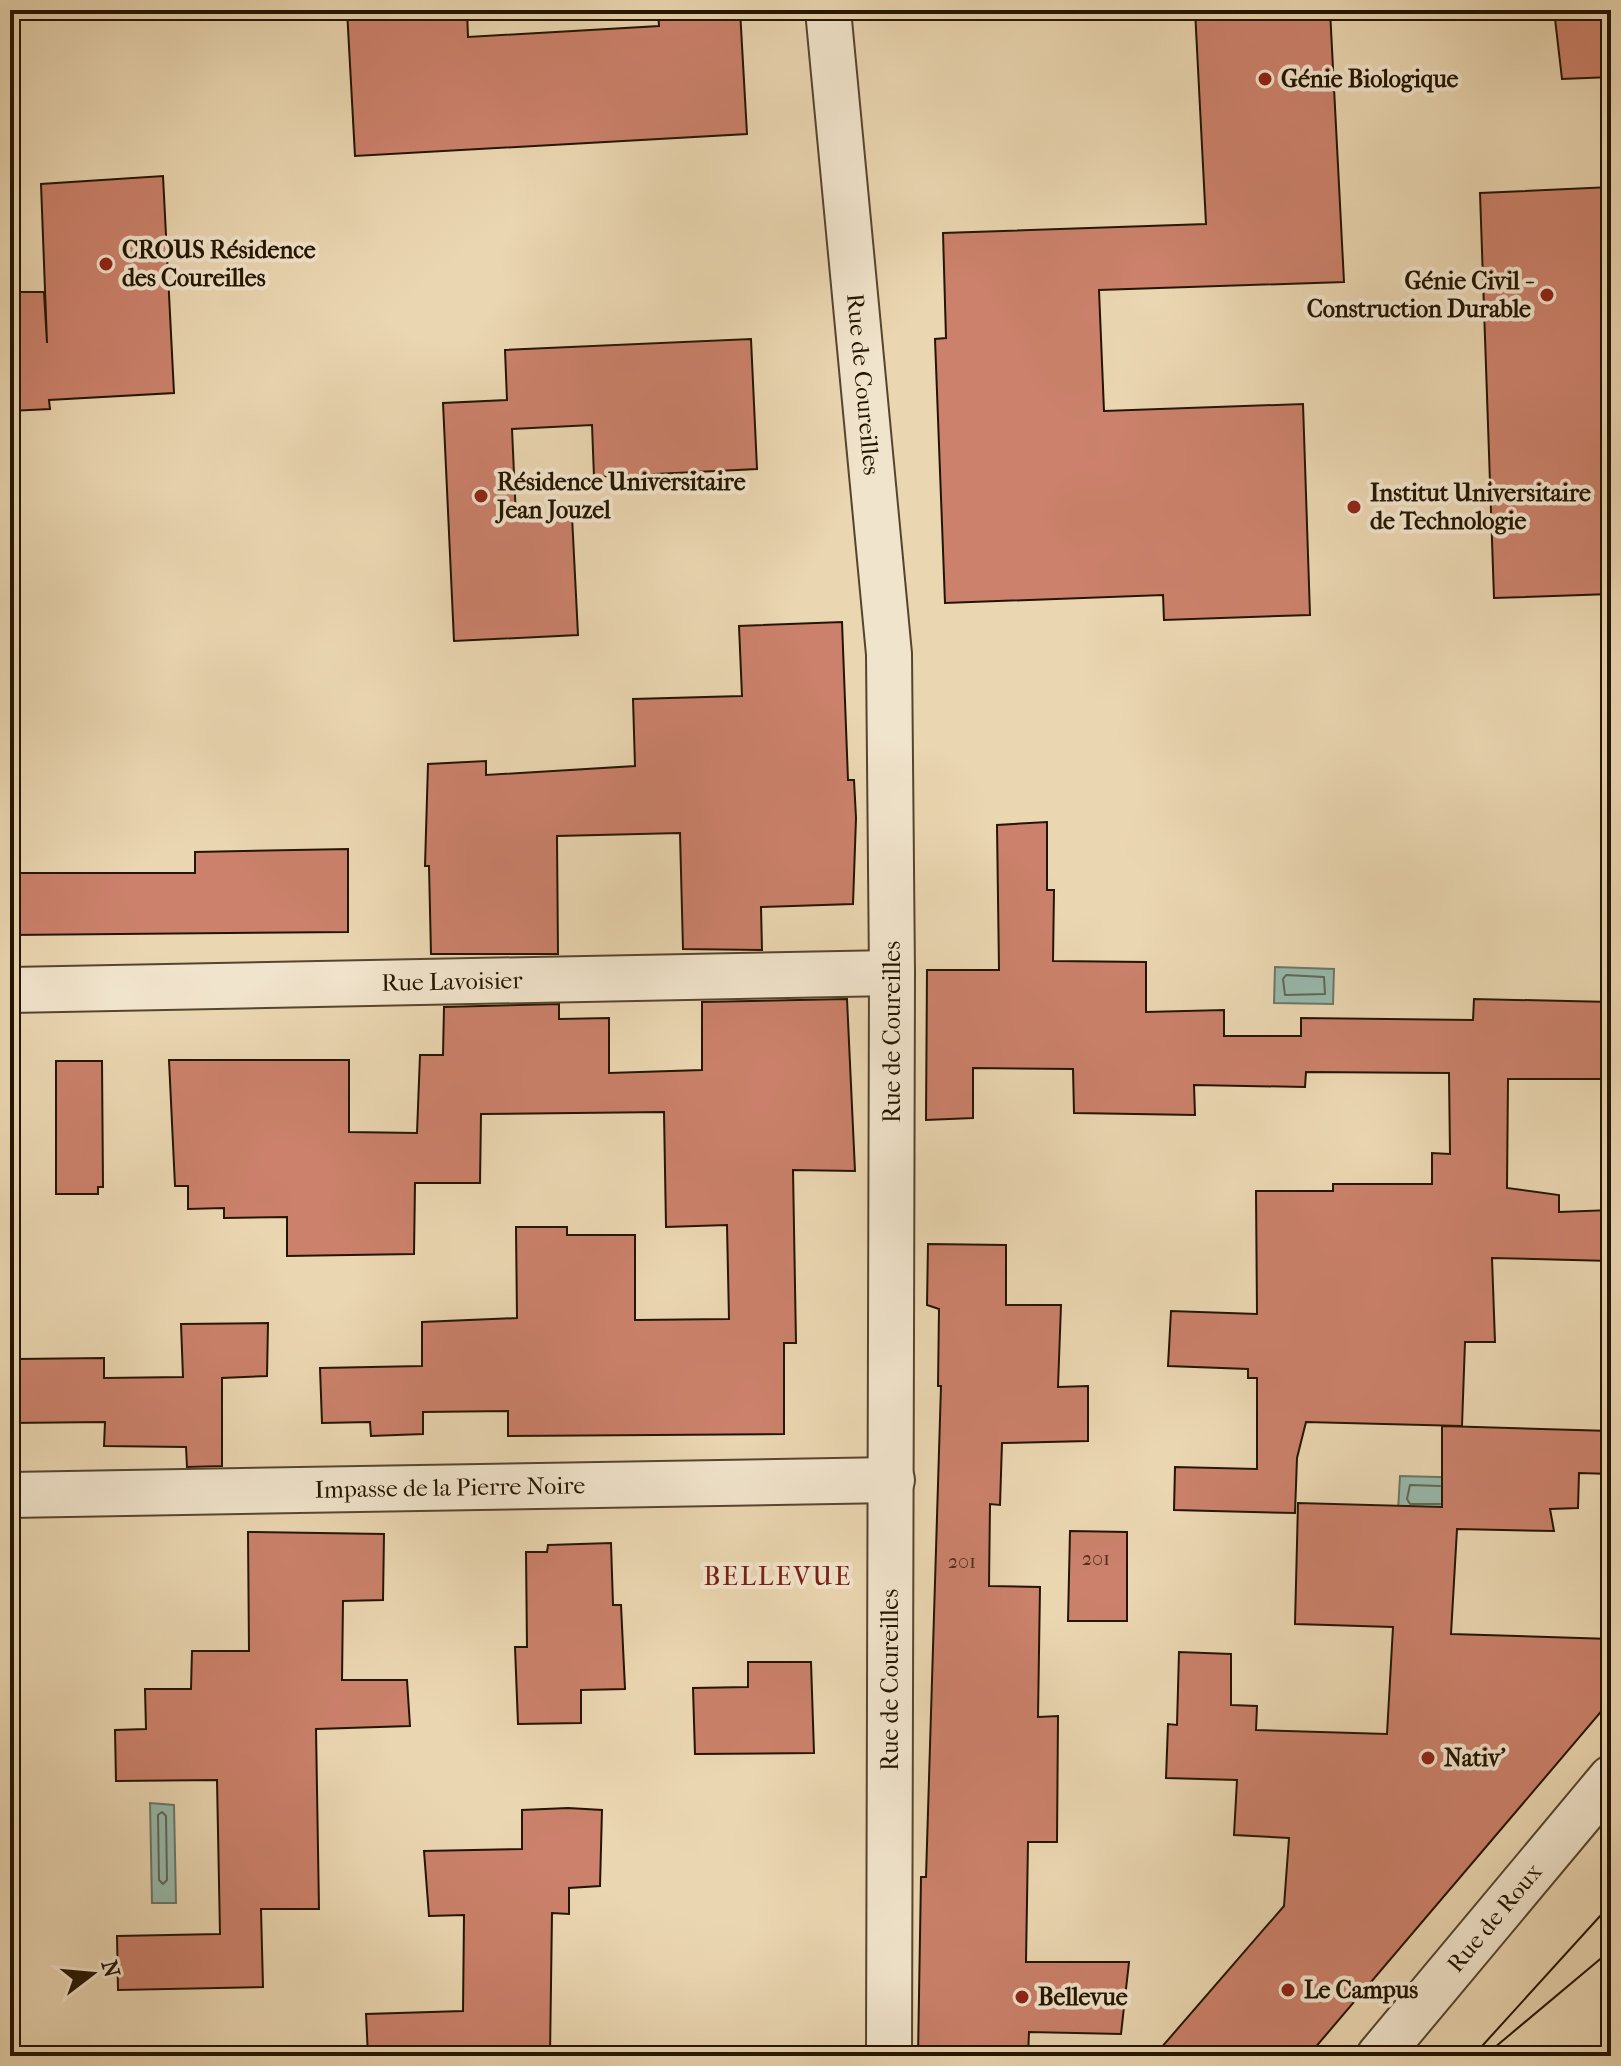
<svg xmlns="http://www.w3.org/2000/svg" width="1621" height="2066" font-family="'IM FELL French Canon',serif">
  <rect width="100%" height="100%" fill="#ead6b1"/>
  <filter id="stains"><feTurbulence type="fractalNoise" baseFrequency=".0025" numOctaves="4"/><feColorMatrix values="0 0 0 0 .2 0 0 0 0 .09 0 0 0 0 .02 0 0 0 .5 -.17"/></filter>
  <radialGradient id="worn" r=".72"><stop offset=".6" stop-color="#630" stop-opacity="0"/><stop offset="1" stop-color="#630" stop-opacity=".3"/></radialGradient>
  <!-- water -->
  <g fill="#98b9ac" stroke="#6a7768" stroke-width="2">
    <polygon points="1275,967 1334,969 1333,1004 1274,1003"/>
    <polygon points="1400,1476 1474,1478 1466,1513 1398,1511"/>
    <polygon points="150,1803 174,1805 176,1903 152,1903"/>
  </g>
  <g fill="none" stroke-linecap="round" stroke-linejoin="round">
    <!-- shore -->
    <g stroke="#5e6756" stroke-width="2">
      <polygon points="1286,975 1324,977 1325,994 1285,995 1283,979"/>
      <polyline points="1440,1486 1410,1485 1407,1499 1410,1504 1440,1504"/>
      <polygon points="162,1812 166,1816 167,1880 163,1884 159,1880 158,1815"/>
    </g>
  </g>
  <!-- building -->
  <g fill="#cb816b" stroke="#241501" stroke-width="2">
    <polygon points="347,10 467,10 468,37 659,26 658,10 740,10 747,134 355,156"/>
    <polygon points="1195,10 1330,10 1344,282 1099,290 1104,411 1303,404 1310,615 1164,620 1163,595 945,603 935,339 946,338 943,233 1206,224"/>
    <polygon points="1554,10 1611,10 1611,77 1562,79"/>
    <polygon points="163,176 174,393 49,400 50,409 10,411 10,292 44,292 47,343 41,184"/>
    <polygon points="1611,187 1611,594 1494,598 1480,193"/>
    <polygon points="751,339 757,469 594,477 592,425 512,429 516,518 572,516 578,635 454,641 443,403 507,400 505,350"/>
    <polygon points="842,622 848,780 854,780 856,818 853,904 761,907 762,950 683,949 680,833 557,836 558,954 431,954 429,866 425,866 428,764 486,761 486,775 635,766 633,699 742,696 739,626"/>
    <polygon points="1047,822 1047,890 1054,890 1053,961 1146,962 1146,1012 1224,1010 1224,1036 1301,1036 1301,1018 1473,1020 1474,999 1611,1002 1611,1079 1508,1079 1507,1188 1559,1195 1559,1212 1611,1210 1611,1261 1492,1258 1495,1342 1465,1342 1462,1426 1306,1422 1297,1458 1295,1513 1174,1510 1175,1467 1257,1469 1257,1378 1248,1378 1248,1369 1168,1366 1171,1311 1257,1314 1256,1191 1333,1191 1333,1184 1432,1184 1432,1153 1450,1154 1449,1073 1306,1072 1305,1087 1194,1085 1195,1115 1074,1113 1073,1069 973,1068 973,1118 926,1120 927,970 999,970 997,825"/>
    <polygon points="348,849 348,932 10,935 10,873 195,873 195,852"/>
    <polygon points="847,999 855,1171 793,1170 796,1343 784,1343 784,1434 508,1436 508,1411 423,1412 423,1434 371,1436 370,1422 322,1423 320,1368 422,1366 422,1322 517,1318 516,1227 567,1227 567,1235 635,1235 635,1320 729,1319 727,1225 666,1227 664,1112 481,1114 480,1183 415,1183 414,1254 287,1256 287,1217 224,1218 224,1208 188,1209 188,1186 175,1186 169,1060 349,1060 349,1132 417,1133 420,1055 443,1055 444,1007 559,1004 559,1019 609,1018 609,1073 702,1070 702,1002"/>
    <polygon points="56,1061 102,1061 103,1187 98,1187 98,1194 56,1194"/>
    <polygon points="928,1244 1006,1245 1006,1305 1061,1305 1058,1387 1088,1386 1088,1441 1002,1443 1000,1505 990,1504 989,1586 1040,1587 1038,1717 1058,1716 1057,1842 1028,1842 1026,1962 1129,1962 1121,2034 1029,2032 1028,2056 918,2056 921,1877 926,1877 941,1386 938,1386 939,1309 927,1305"/>
    <polygon points="268,1323 267,1376 222,1378 222,1466 187,1467 186,1447 104,1446 105,1422 10,1423 10,1371 17,1371 17,1359 104,1358 104,1378 183,1377 181,1324"/>
    <polygon points="1442,1426 1611,1431 1611,1474 1579,1473 1578,1508 1550,1509 1554,1531 1457,1529 1451,1634 1611,1639 1611,1700 1308,2056 1154,2056 1284,1906 1289,1838 1234,1835 1237,1780 1166,1778 1168,1724 1177,1725 1179,1652 1231,1654 1231,1705 1257,1706 1256,1730 1387,1734 1393,1627 1295,1624 1298,1503 1442,1507"/>
    <polygon points="1070,1531 1127,1532 1127,1621 1068,1621"/>
    <polygon points="248,1532 384,1534 383,1600 343,1601 342,1680 407,1680 410,1726 316,1729 319,1909 261,1909 263,1987 118,1990 117,1936 220,1934 217,1780 116,1781 115,1730 146,1729 145,1689 191,1689 192,1651 249,1651"/>
    <polygon points="611,1543 613,1605 621,1605 625,1689 581,1690 581,1723 518,1724 515,1647 527,1647 526,1552 547,1552 548,1545"/>
    <polygon points="748,1662 811,1662 814,1753 695,1754 693,1688 748,1687"/>
    <polygon points="568,1808 602,1810 600,1886 569,1888 569,1914 552,1913 550,2056 368,2056 366,2014 463,2011 464,1915 429,1916 424,1851 522,1849 522,1810"/>
  </g>
  <g fill="none" stroke-linecap="round" stroke-linejoin="round">
    <!-- street casing -->
    <g stroke="#56452d" stroke-width="48">
      <g id="street">
        <path id="s1" d="M 828,10 L 889,654 L 892,973 L 889,2056"/>
        <path id="s2" d="M 10,990 L 892,973"/>
        <path id="s3" d="M 10,1495 L 892,1480"/>
        <path id="s4" d="M 1379,2056 L 1611,1778"/>
      </g>
    </g>
    <!-- street -->
    <use href="#street" stroke="#f1e4cc" stroke-width="44"/>
    <!-- tram -->
    <g stroke="#241501" stroke-width="2">
      <polyline points="1488,2053 1611,1950"/>
      <polyline points="1473,2056 1611,1904"/>
    </g>
  </g>
  <!-- markers -->
  <g fill="#8f2418" stroke="#f1e4cc" stroke-width="3">
    <circle cx="1265" cy="79" r="8"/>
    <circle cx="106" cy="264" r="8"/>
    <circle cx="1547" cy="295" r="8"/>
    <circle cx="481" cy="496" r="8"/>
    <circle cx="1354" cy="507" r="8"/>
    <circle cx="1428" cy="1758" r="8"/>
    <circle cx="1288" cy="1990" r="8"/>
    <circle cx="1022" cy="1997" r="8"/>
  </g>
  <g text-anchor="middle" stroke-width="8" stroke-linejoin="round" paint-order="stroke">
    <!-- number labels -->
    <g font-size="20" fill="#4e301c">
      <text x="1096" y="1565">201</text>
      <text x="962" y="1568">201</text>
    </g>
    <!-- poi labels -->
    <g font-size="24" font-weight="bold" fill="#241501" stroke="#f1e4cc" text-anchor="start">
      <text x="1281" y="87">Génie Biologique</text>
      <text x="122" y="258">CROUS Résidence<tspan x="122" dy="28">des Coureilles</tspan></text>
      <text x="1531" y="289" text-anchor="end">Génie Civil -<tspan x="1531" dy="28">Construction Durable</tspan></text>
      <text x="497" y="490">Résidence Universitaire<tspan x="497" dy="28">Jean Jouzel</tspan></text>
      <text x="1370" y="501">Institut Universitaire<tspan x="1370" dy="28">de Technologie</tspan></text>
      <text x="1444" y="1766">Nativ'</text>
      <text x="1304" y="1998">Le Campus</text>
      <text x="1038" y="2005">Bellevue</text>
    </g>
    <!-- street labels -->
    <g font-size="24" fill="#241501" stroke="#f1e4cc">
      <text dy="8" stroke="none"><textPath href="#s1" startOffset="376">Rue de Coureilles</textPath></text>
      <text dy="8" stroke="none"><textPath href="#s2" startOffset="442">Rue Lavoisier</textPath></text>
      <text transform="translate(892 1032) rotate(-90)" y="8">Rue de Coureilles</text>
      <text dy="8" stroke="none"><textPath href="#s3" startOffset="440">Impasse de la Pierre Noire</textPath></text>
      <text transform="translate(890 1680) rotate(-90)" y="8">Rue de Coureilles</text>
      <text dy="8" stroke="none"><textPath href="#s4" startOffset="180">Rue de Roux</textPath></text>
    </g>
    <!-- neighbourhood labels -->
    <g font-size="26" letter-spacing="2" fill="#7a1f14" stroke="#f1e4cc">
      <text x="778" y="1585">BELLEVUE</text>
    </g>
  </g>
  <!-- margin -->
  <rect width="1621" height="2066" fill="none" stroke="#ead6b1" stroke-width="40"/>
  <rect x="12" y="12" width="1597" height="2042" fill="none" stroke="#241501" stroke-width="4"/>
  <rect x="20" y="20" width="1581" height="2026" fill="none" stroke="#241501" stroke-width="2"/>
  <!-- north arrow -->
  <g transform="translate(92 1974) rotate(74)" stroke="#f1e4cc" stroke-width="6" paint-order="stroke">
  <path d="M0-6L14 30L0 20L-14 30Z" fill="#241501"/>
  <text y="-12" font-size="22" font-weight="bold" text-anchor="middle" fill="#241501">N</text>
  </g>
  <rect width="100%" height="100%" filter="url(#stains)"/>
  <rect width="100%" height="100%" fill="url(#worn)"/>
</svg>
